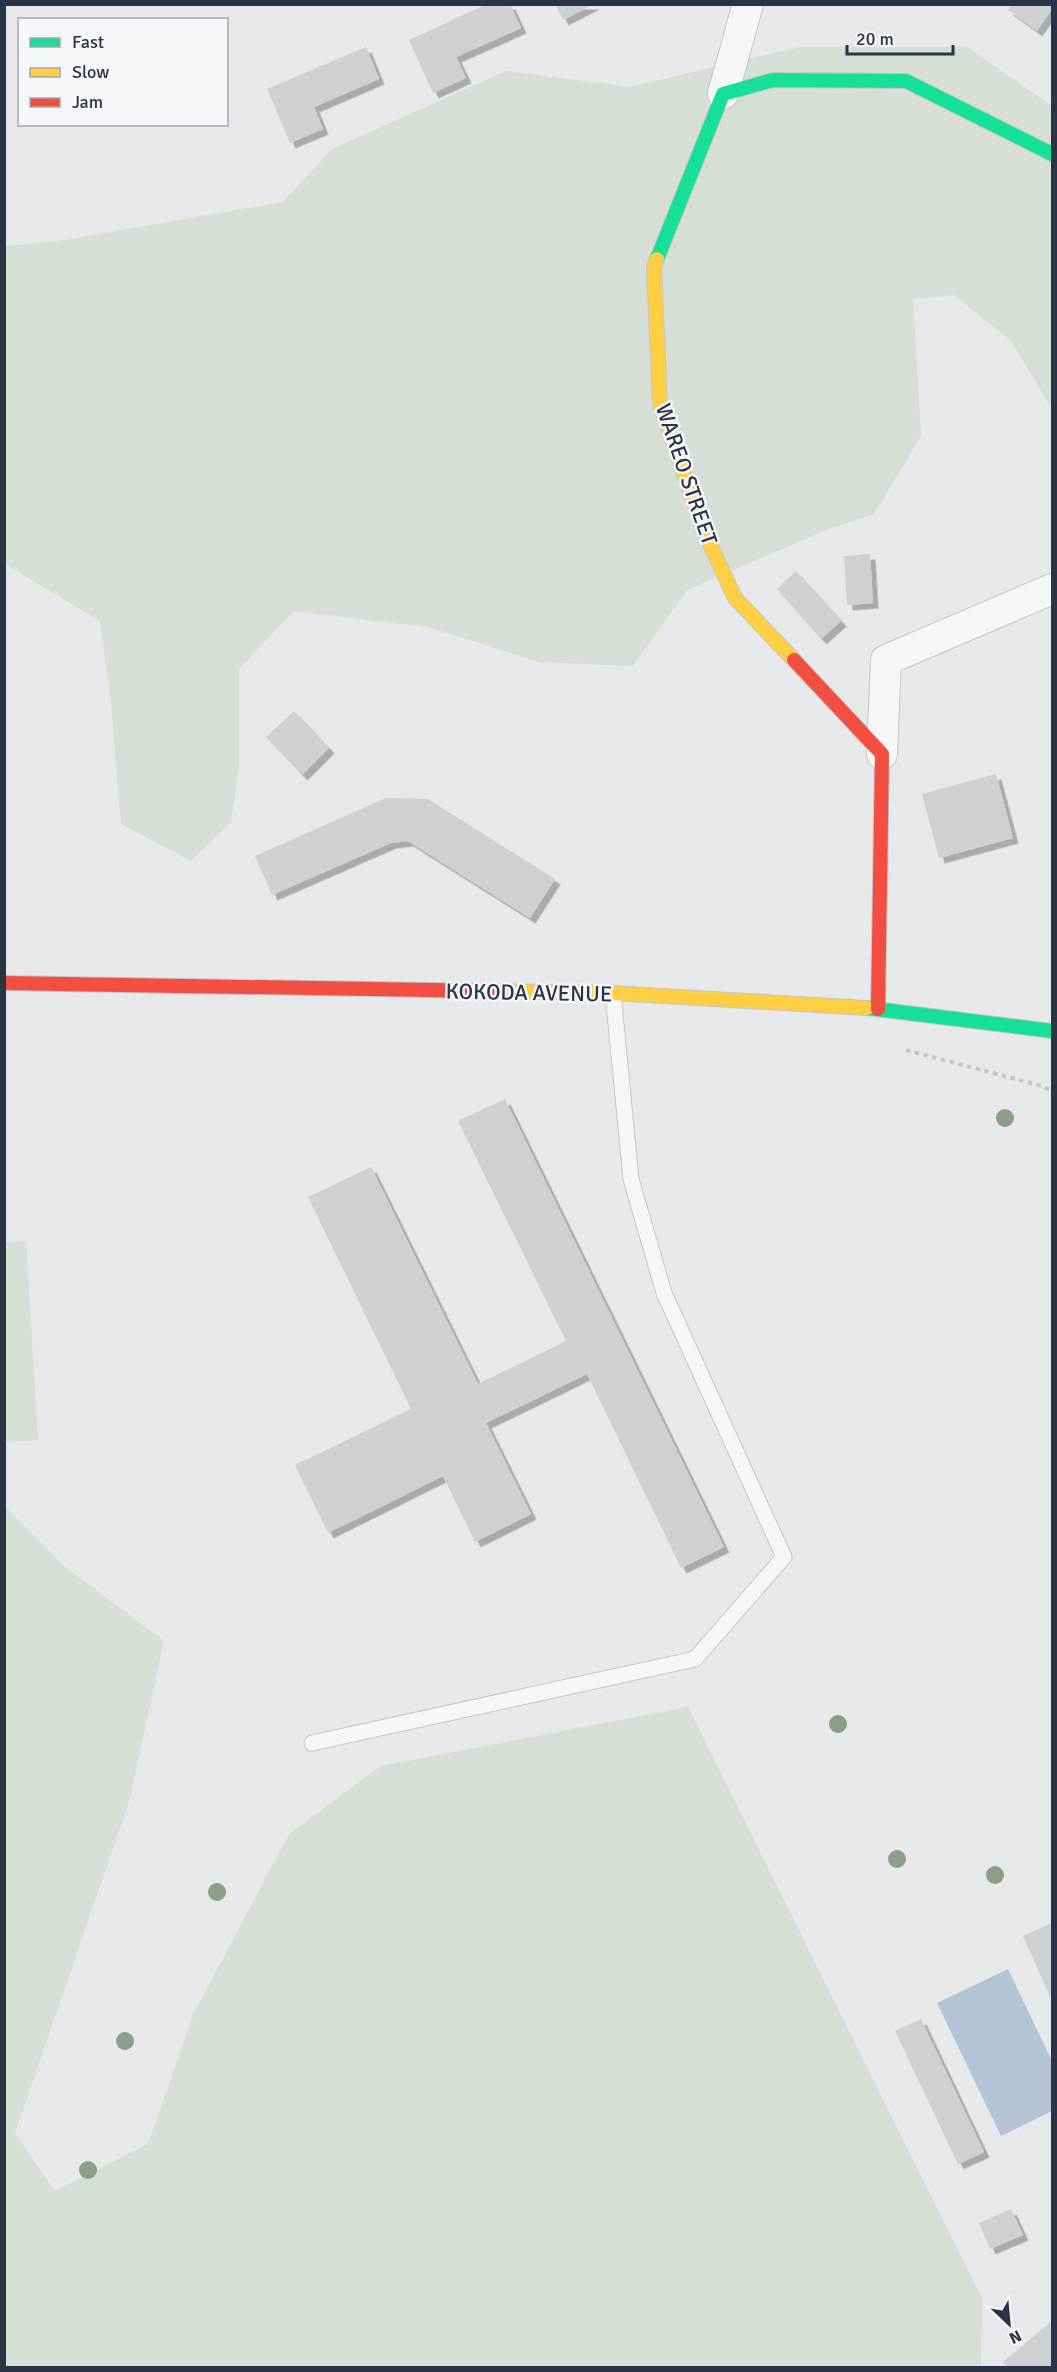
<svg xmlns="http://www.w3.org/2000/svg" width="1057" height="2372" font-family="Signika,sans-serif">
  <defs>
    <filter id="shadow"><feDropShadow dx="5.5" dy="5.5" stdDeviation="0" flood-color="#0004"/></filter>
  </defs>
  <rect width="100%" height="100%" fill="#e6e8ea"/>
  <!-- green -->
  <g fill="#d6ded6">
    <polygon points="800,47 967,47 1052,106 1052,409 1011,341 954,295 913,299 921,436 874,514 824,531 687,590 633,666 539,662 428,627 294,611 239,669 239,767 231,822 191,861 121,824 111,702 100,621 5,564 4,246 58,241 283,202 332,149 506,71 629,87"/>
    <polygon points="26,1241 38,1440 5,1442 5,1242"/>
    <polygon points="5,1506 64,1566 164,1641 129,1802 15,2133 55,2191 148,2144 194,2013 289,1834 381,1766 688,1707 982,2298 981,2367 5,2367"/>
  </g>
  <!-- water -->
  <polygon fill="#b4c4d5" points="1008,1969 1052,2061 1052,2111 1001,2136 937,2003"/>
  <!-- building -->
  <g fill="#ced0d3" filter="url(#shadow)">
    <polygon points="487,4 510,4 521,28 456,57 466,78 433,93 409,40"/>
    <polygon points="555,4 594,4 563,20"/>
    <polygon points="1012,4 1052,4 1052,9 1037,31 1008,10"/>
    <polygon points="366,47 379,79 314,107 323,129 290,143 267,89"/>
    <polygon points="870,554 873,603 847,605 844,556"/>
    <polygon points="796,571 841,621 821,639 777,589"/>
    <polygon points="294,711 329,748 302,775 266,737"/>
    <polygon points="996,774 1013,838 939,858 922,794"/>
    <polygon points="386,798 428,799 555,879 530,918 408,841 391,843 272,895 255,856"/>
    <polygon points="505,1099 724,1547 681,1568 587,1374 486,1423 531,1514 475,1542 443,1476 328,1533 295,1465 411,1409 308,1197 371,1167 478,1384 566,1341 458,1121"/>
    <polygon points="1052,1923 1052,2001 1023,1936"/>
    <polygon points="921,2019 984,2152 958,2164 895,2031"/>
    <polygon points="1011,2209 1023,2235 990,2249 979,2223"/>
    <polygon points="1052,2321 1052,2368 1007,2368 1003,2362"/>
  </g>
  <g fill="none" stroke-linecap="round" stroke-linejoin="round">
    <!-- lane casing -->
    <g stroke="#c4c6c8" stroke-width="17">
      <polyline id="lane" points="312,1743 695,1659 784,1557 664,1293 631,1179 613,993"/>
    </g>
    <!-- street casing -->
    <g stroke="#c4c6c8" stroke-width="32">
      <g id="street">
        <polyline points="723,94 748,4"/>
        <polyline points="882,754 886,660 1052,589"/>
      </g>
    </g>
    <!-- fast casing -->
    <g stroke="#c4c6c8" stroke-width="16">
      <g id="fast">
        <polyline points="657,259 723,94 773,80 906,81 1052,154"/>
        <polyline points="867,1008 1052,1031"/>
      </g>
    </g>
    <!-- slow casing -->
    <g stroke="#c4c6c8" stroke-width="16">
      <g id="slow">
        <polyline points="657,259 654,267 660,404 703,529 735,598 794,660"/>
        <polyline points="492,991 613,993 867,1008"/>
      </g>
    </g>
    <!-- jam casing -->
    <g stroke="#c4c6c8" stroke-width="16">
      <g id="jam">
        <polyline points="794,660 882,754 878,1009"/>
        <polyline points="4,983 492,991"/>
      </g>
    </g>
    <!-- path -->
    <polyline stroke="#c5c6ca" stroke-width="4" stroke-dasharray="4.5 4.5" stroke-linecap="butt" points="906,1050 1042,1086 1052,1091"/>
    <!-- lane -->
    <use href="#lane" stroke="#f5f6f7" stroke-width="15"/>
    <!-- street -->
    <use href="#street" stroke="#f5f6f7" stroke-width="30"/>
    <!-- fast -->
    <use href="#fast" stroke="#16e098" stroke-width="14"/>
    <!-- slow -->
    <use href="#slow" stroke="#ffcf43" stroke-width="14"/>
    <!-- jam -->
    <use href="#jam" stroke="#f24e42" stroke-width="14"/>
  </g>
  <!-- trees -->
  <g fill="#8a9e88">
    <circle cx="1005" cy="1118" r="9"/>
    <circle cx="838" cy="1724" r="9"/>
    <circle cx="897" cy="1859" r="9"/>
    <circle cx="995" cy="1875" r="9"/>
    <circle cx="217" cy="1892" r="9"/>
    <circle cx="125" cy="2041" r="9"/>
    <circle cx="88" cy="2170" r="9"/>
  </g>
  <g text-anchor="middle" stroke-width="5" stroke-linejoin="round" paint-order="stroke">
    <!-- street labels -->
    <g font-size="22" fill="#2b3445" stroke="#f4f6f9">
      <text transform="translate(687 474) rotate(71)" y="8">WAREO STREET</text>
      <text transform="translate(529 992) rotate(1)" y="8">KOKODA AVENUE</text>
    </g>
  </g>
  <!-- border -->
  <rect width="1057" height="2372" fill="none" stroke="#2b3445" stroke-width="12"/>
  <!-- legend -->
  <rect x="18" y="18" width="210" height="108" fill="#f4f6f9" stroke="#a4a8b1" stroke-width="1.5"/>
  <rect x="30" y="38" width="30" height="9" fill="#16e098" stroke="#a4a8b1" stroke-width="1.5"/>
  <text x="72" y="48" font-size="18" fill="#2b3445">Fast</text>
  <rect x="30" y="68" width="30" height="9" fill="#ffcf43" stroke="#a4a8b1" stroke-width="1.5"/>
  <text x="72" y="78" font-size="18" fill="#2b3445">Slow</text>
  <rect x="30" y="98" width="30" height="9" fill="#f24e42" stroke="#a4a8b1" stroke-width="1.5"/>
  <text x="72" y="108" font-size="18" fill="#2b3445">Jam</text>
  <!-- north arrow -->
  <g transform="translate(1009 2324) rotate(154)" stroke="#f4f6f9" stroke-width="4.5" paint-order="stroke">
  <path d="M0-4.5L10 22L0 15L-10 22Z" fill="#2b3445"/>
  <text y="-9" font-size="16" font-weight="bold" text-anchor="middle" fill="#2b3445">N</text>
  </g>
  <!-- scale -->
  <path d="M847 45v9h106v-9" fill="none" stroke="#2b3445" stroke-width="3"/>
  <text x="856" y="45" font-size="18" fill="#2b3445" stroke="#f4f6f9" stroke-width="4.5" paint-order="stroke">20 m</text>
</svg>
